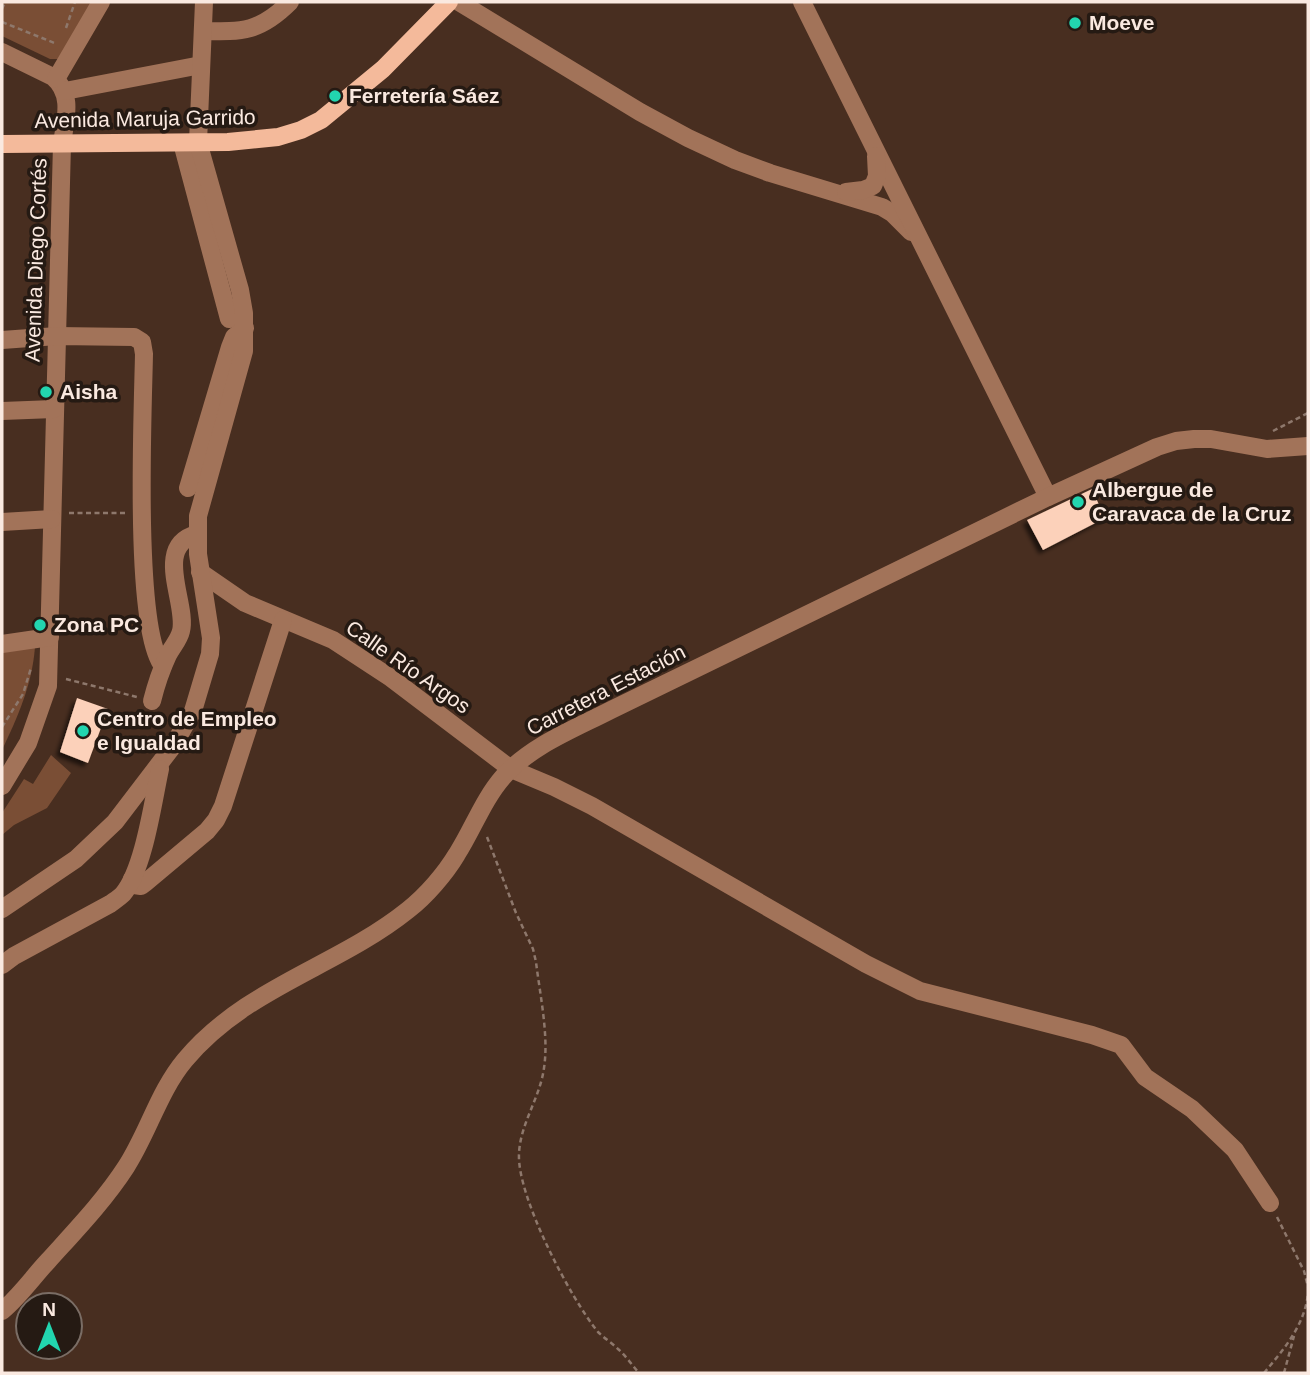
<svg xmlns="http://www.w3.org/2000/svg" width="1310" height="1375" font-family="Arial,sans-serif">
  <defs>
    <filter id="shadow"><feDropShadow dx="-4" dy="4" stdDeviation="2" flood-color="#0009"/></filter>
  </defs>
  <rect width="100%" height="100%" fill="#482e20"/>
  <!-- green -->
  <g fill="#7a4e35">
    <polygon points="2,2 94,2 58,59 50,59 2,36"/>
    <path d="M 35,647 C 32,685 18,716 2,750 L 2,652 Z"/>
    <polygon points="51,755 71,773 47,808 14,825 2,835 2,813 24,779 33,784"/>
  </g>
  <!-- building -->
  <g fill="#fcd1ba" filter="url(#shadow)">
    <polygon points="1092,489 1105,518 1043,550 1027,520"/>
    <polygon points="77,698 108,709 88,763 60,752"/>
  </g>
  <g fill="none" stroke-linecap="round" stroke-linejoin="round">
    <!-- path -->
    <g stroke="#8e786c" stroke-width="2.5" stroke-dasharray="5 3.5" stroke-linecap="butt">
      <polyline points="2,9 5,2"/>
      <polyline points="2,22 57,44"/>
      <polyline points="66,28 75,2"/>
      <polyline points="1273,431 1308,413"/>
      <polyline points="69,513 125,513"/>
      <polyline points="66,679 137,697"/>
      <polyline points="2,727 23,694 31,668"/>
      <path d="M 487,837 L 516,913 L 533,949 L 536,962 C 540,995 549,1036 544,1068 C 540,1098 520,1124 519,1154 C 517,1197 571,1299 598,1332 C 604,1338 612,1343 618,1349 C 626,1356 632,1365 639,1373"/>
      <polyline points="1277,1217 1304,1271 1308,1287"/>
      <path d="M 1264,1373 C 1284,1349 1305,1325 1308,1293"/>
      <polyline points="1284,1373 1294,1336"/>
    </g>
    <!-- minor -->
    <g stroke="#a27359" stroke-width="18">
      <polyline points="459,2 640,112 688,138 735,160 770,173 882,207 892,213 911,232"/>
      <polyline points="802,2 1048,497"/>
      <path d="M 203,31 C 243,32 260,32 290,2"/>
      <path d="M 2,52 L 53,77 C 74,95 65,120 62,144 L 48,686 L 28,743 L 2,786"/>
      <polyline points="56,79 101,2"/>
      <polyline points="65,91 201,65"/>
      <polyline points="182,143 229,319"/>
      <polyline points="846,192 863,190 873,186 877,176 876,156"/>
      <path d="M 2,340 L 57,336 L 134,337 L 142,342 L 144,354 C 143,409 133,630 163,666"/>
      <polyline points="2,411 54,409"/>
      <polyline points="188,488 230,347 234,337 245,328"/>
      <polyline points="2,522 52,519"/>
      <polyline points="200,572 245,603 333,640 391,678 511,769 554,787 592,806 866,964 920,991 1092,1035 1121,1045 1145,1077 1192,1109 1235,1150 1270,1203"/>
      <polyline points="2,644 50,637"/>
      <path d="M 152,701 C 156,685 161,670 168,655 C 172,647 179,640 181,631 C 188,604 152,546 197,534"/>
      <polyline points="132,879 134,885 141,886 145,883 207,831 216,820 223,806 283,620"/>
      <polyline points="2,909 76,859 115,822 173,746 193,711 210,654 211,638 198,554 198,516 244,351 244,313 240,290 198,142 204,2"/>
      <path d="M 2,965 L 14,956 L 110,904 C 114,901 119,898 123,894 C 144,869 153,801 160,769"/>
      <path d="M 2,1311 C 19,1297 33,1277 48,1261 C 75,1231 104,1201 126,1167 C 148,1133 159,1091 185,1060 C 246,987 337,967 408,910 C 426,896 445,874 457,854 C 473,829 483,800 503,777 C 530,746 574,729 611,710 L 1048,497 L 1157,447 L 1176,441 L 1194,439 L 1211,439 L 1267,449 L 1308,446"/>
    </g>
    <!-- major -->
    <polyline stroke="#f4ba9b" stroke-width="18" points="2,144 228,142 278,137 301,130 321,120 383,69 449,2"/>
  </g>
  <!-- markers -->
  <g fill="#22d5af" stroke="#251a13" stroke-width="2.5">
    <circle cx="1075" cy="23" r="7"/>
    <circle cx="335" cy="96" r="7"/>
    <circle cx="46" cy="392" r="7"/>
    <circle cx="1078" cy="502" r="7"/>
    <circle cx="40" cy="625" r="7"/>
    <circle cx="83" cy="731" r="7"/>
  </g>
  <g text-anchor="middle" stroke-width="7" stroke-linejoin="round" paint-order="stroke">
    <!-- poi labels -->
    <g font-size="21" font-weight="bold" fill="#fae9e0" stroke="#251a13" text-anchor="start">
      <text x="1089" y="30">Moeve</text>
      <text x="349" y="103">Ferretería Sáez</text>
      <text x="60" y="399">Aisha</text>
      <text x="1092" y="497">Albergue de<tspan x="1092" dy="24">Caravaca de la Cruz</tspan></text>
      <text x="54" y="632">Zona PC</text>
      <text x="97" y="726">Centro de Empleo<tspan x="97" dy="24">e Igualdad</tspan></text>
    </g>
    <!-- street labels -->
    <g font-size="21" fill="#fae9e0" stroke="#251a13">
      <text transform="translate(145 119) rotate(-1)" y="7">Avenida Maruja Garrido</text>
      <text transform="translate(36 260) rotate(-88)" y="7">Avenida Diego Cortés</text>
      <text transform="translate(408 667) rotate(35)" y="7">Calle Río Argos</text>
      <text transform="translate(606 690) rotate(-27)" y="7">Carretera Estación</text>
    </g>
  </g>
  <!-- border -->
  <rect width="1310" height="1375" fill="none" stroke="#fae9e0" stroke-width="7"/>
  <!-- north arrow -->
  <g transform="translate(49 1326)"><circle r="33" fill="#251a13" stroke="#7a6d65" stroke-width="2"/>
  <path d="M0-5L12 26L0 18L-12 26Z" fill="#22d5af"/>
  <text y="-10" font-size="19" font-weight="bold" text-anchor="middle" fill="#fae9e0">N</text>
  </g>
</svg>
